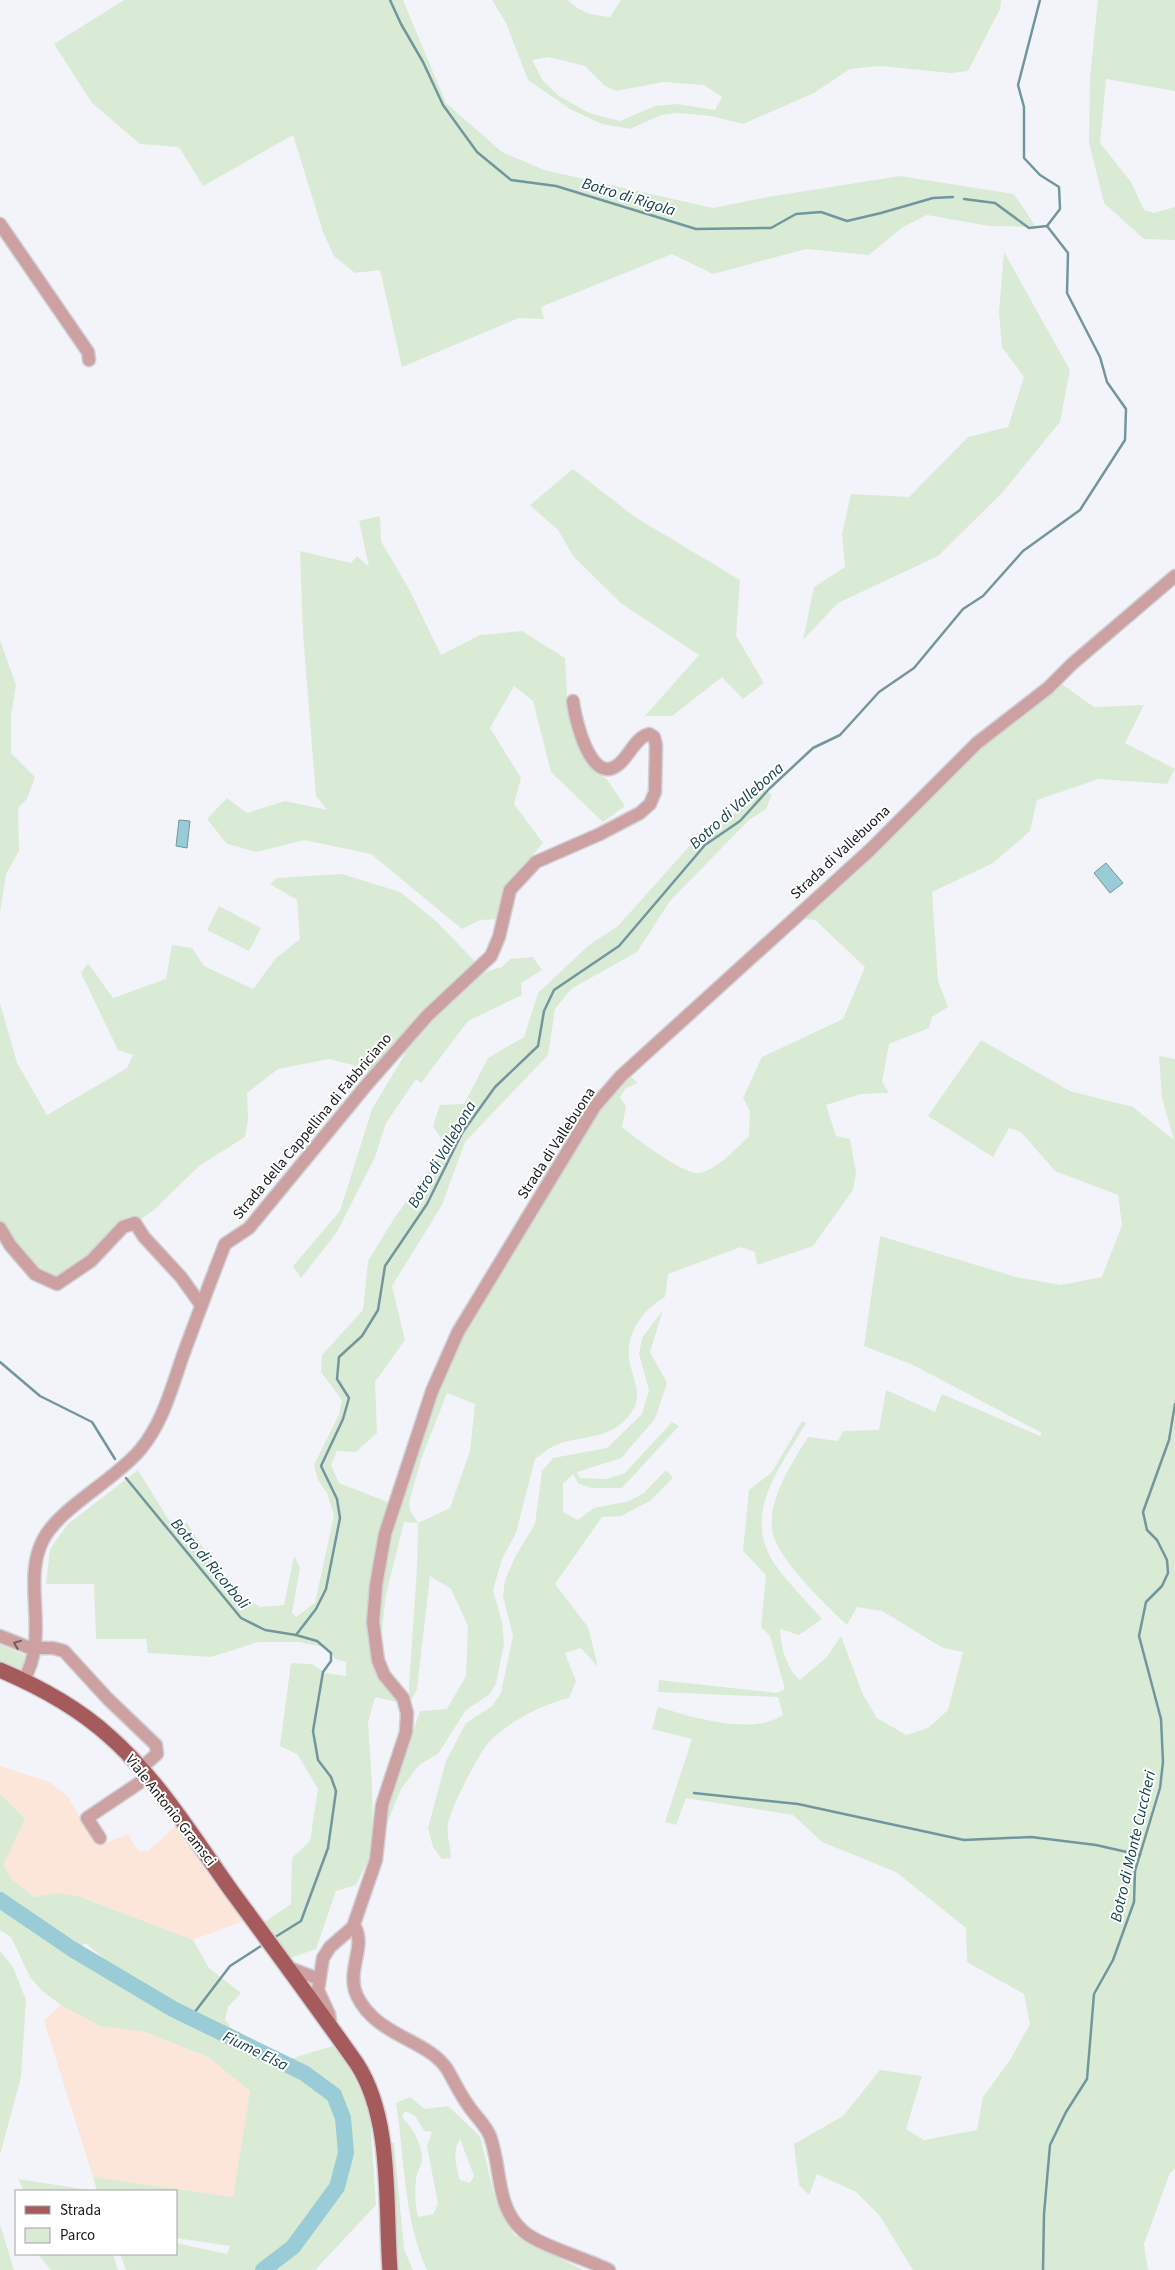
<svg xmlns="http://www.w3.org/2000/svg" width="1175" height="2270" font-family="'Source Sans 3',sans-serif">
  <rect width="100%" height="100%" fill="#f3f4fa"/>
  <!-- industrial -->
  <g fill="#fce5d9">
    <polygon points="0,1766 49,1782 68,1797 97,1846 128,1834 138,1851 148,1851 185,1818 256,1916 193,1940 78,1896 56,1893 34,1897 12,1879 2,1865 25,1819 0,1794"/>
    <polygon points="61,2005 100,2026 145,2032 208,2057 250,2091 234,2197 93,2177 44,2021"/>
  </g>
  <!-- green -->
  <g fill="#d9ebd4" fill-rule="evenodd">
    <polygon points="124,0 403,0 446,103 502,152 544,170 713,208 768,197 900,176 1014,194 1036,227 989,226 927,215 903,227 869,255 806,249 713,274 672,254 541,307 544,319 519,318 402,367 380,270 355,273 334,256 323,232 293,135 203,186 179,147 140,144 92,103 54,44"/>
    <path d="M 492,0 L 568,0 C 580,13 593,15 610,17 L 621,0 L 1001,0 L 1000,9 L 968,71 L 951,73 L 880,66 L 850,69 L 814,93 L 743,124 L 711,116 L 677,113 L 661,115 L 630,129 L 602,124 L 570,109 L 528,80 L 506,23 ZM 549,57 L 585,66 L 605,86 L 616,91 L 663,82 L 704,85 L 722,97 L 715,110 L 677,104 L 655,106 L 620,121 L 589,113 L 559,96 L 543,81 L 532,60 Z"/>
    <polygon points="1098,0 1175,0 1175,91 1106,79 1100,143 1131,182 1144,210 1154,213 1175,207 1175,240 1144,239 1104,203 1089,142 1090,78"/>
    <polygon points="1004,252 1070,370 1060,422 1002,493 938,556 838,603 803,640 814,587 845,567 842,534 851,494 909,497 968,437 1008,427 1024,377 1002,347 999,311"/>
    <polygon points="573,469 635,517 740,580 736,636 764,683 743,699 722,677 672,716 645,716 699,655 622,604 573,556 558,530 530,505"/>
    <polygon points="380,516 381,541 410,591 441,655 480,635 522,631 565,658 567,695 578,740 589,762 608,781 625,806 603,822 551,772 533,701 514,686 490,728 521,778 514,804 543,843 509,883 499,919 480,920 462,929 371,854 304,840 257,852 227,844 207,819 227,798 247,813 285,801 327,810 316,796 303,634 300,551 351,563 357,556 369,567 359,521"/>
    <polygon points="0,640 16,685 11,716 11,753 35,777 27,799 18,808 19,851 6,874 0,913"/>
    <path d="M 1060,683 L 1094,707 L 1144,705 L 1125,743 L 1175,769 L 1167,784 L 1099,779 L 1037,800 L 1030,831 L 993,863 L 932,892 L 938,981 L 948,1007 L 932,1017 L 929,1028 L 889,1044 L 882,1082 L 889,1093 L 861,1094 L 826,1105 L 836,1136 L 850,1139 L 856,1173 L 853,1190 L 813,1246 L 757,1265 L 755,1252 L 741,1247 L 668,1274 L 665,1297 C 645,1308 627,1331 629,1355 C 629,1372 643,1391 634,1408 C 614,1443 582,1433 554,1446 C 547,1449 541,1455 535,1459 L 516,1533 L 502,1559 L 493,1590 L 502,1622 L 504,1644 L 496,1684 L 490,1694 L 466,1710 L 438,1754 L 419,1765 L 401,1789 L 383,1833 L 389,1801 L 420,1711 L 447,1709 L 466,1676 L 468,1626 L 451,1589 L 430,1576 L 417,1689 L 410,1702 L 409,1687 L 417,1568 L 418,1523 L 404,1522 L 386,1594 L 382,1631 L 379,1628 L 381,1580 L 388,1543 L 440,1381 L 468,1325 L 592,1120 L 629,1075 L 638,1083 L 626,1088 L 620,1097 L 626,1106 L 622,1127 C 637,1139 682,1174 699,1173 C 715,1171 738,1147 749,1136 L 750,1111 L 743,1098 L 762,1057 L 843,1019 L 865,967 L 815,920 L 793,918 L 996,733 ZM 447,1393 L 475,1404 L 470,1451 L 450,1508 L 418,1523 L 410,1510 L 409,1502 L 422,1457 Z"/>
    <polygon points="764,789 772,795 766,809 749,820 670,901 637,952 571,989 555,1009 548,1055 465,1142 442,1205 392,1286 405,1340 375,1382 377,1433 356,1452 337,1451 331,1465 339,1483 390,1503 371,1623 401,1703 375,1697 368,1723 372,1784 373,1850 356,1885 336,1891 316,1949 290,1958 263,1923 291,1904 292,1858 310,1841 318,1789 297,1754 280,1746 291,1663 312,1664 325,1673 346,1676 346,1662 335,1659 328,1648 299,1642 258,1642 211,1657 148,1653 146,1639 96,1639 94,1584 46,1584 50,1549 68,1524 138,1470 170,1522 187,1523 228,1586 260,1607 284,1605 294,1556 300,1568 292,1613 296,1617 315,1603 334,1515 327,1493 318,1480 314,1465 339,1414 342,1400 321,1372 322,1355 363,1310 368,1261 395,1217 446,1147 433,1126 440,1105 464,1104 488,1058 524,1037 538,993 589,945 618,926 702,832 751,803"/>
    <polygon points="342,874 400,892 436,921 485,972 502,967 510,959 533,957 542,970 521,983 522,995 468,1021 421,1083 416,1079 386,1123 375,1157 337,1232 301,1278 293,1266 340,1211 372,1109 405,1054 398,1042 373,1074 357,1066 329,1059 278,1069 247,1093 248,1120 245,1137 199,1166 154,1210 57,1279 34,1267 0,1234 0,1003 17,1063 47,1115 127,1068 133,1055 118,1050 81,973 88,963 113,998 166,979 172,945 192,948 204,966 253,989 276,958 300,939 297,900 270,884 277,878"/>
    <polygon points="219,906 261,928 249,951 207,930"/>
    <path d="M 981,1040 L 1070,1091 L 1133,1107 L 1174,1140 L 1162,1098 L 1159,1056 L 1175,1059 L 1175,2169 L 1170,2173 L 1144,2244 L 1148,2270 L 913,2270 L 880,2216 L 856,2192 L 817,2174 L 809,2195 L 799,2185 L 794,2144 L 843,2116 L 880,2070 L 922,2076 L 906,2129 L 924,2140 L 977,2130 L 983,2097 L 1010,2060 L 1030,2024 L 1024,1994 L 967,1962 L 966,1928 L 896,1872 L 822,1842 L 793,1815 L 686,1798 L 676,1825 L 665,1822 L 692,1739 L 652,1729 L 658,1707 C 692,1717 752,1736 783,1715 L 778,1697 L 658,1692 L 659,1680 L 777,1693 L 785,1689 L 770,1636 L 761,1627 L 766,1575 L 743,1551 L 749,1490 L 772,1472 L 802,1421 L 806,1423 C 779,1470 738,1518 779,1570 C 792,1587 808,1603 822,1619 L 799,1635 L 780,1629 C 781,1647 786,1668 800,1680 L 826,1658 L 841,1636 L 863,1695 L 877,1718 L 906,1735 L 928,1728 L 948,1710 L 963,1652 L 943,1648 L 882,1611 L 857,1607 L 847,1625 C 826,1605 775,1557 772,1529 C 769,1497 792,1463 808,1437 L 838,1441 L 843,1431 L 879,1430 L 886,1390 L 935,1412 L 942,1394 L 1040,1436 L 1042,1433 L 913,1365 L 864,1346 L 880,1236 L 1016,1277 L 1061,1285 L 1102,1277 L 1122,1225 L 1118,1195 L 1055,1171 L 1021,1132 L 1009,1128 L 993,1157 L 928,1116 Z"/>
    <path d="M 663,1310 L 650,1352 L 667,1383 L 655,1419 L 621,1458 L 577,1472 L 580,1478 L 606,1479 L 625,1473 L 672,1422 L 679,1426 L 622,1488 L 592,1488 L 579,1484 L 573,1474 L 563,1484 L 563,1512 L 578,1520 L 594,1508 L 629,1501 L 644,1493 L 666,1470 L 673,1478 L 650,1501 L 621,1516 L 602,1517 L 555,1584 L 588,1627 L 598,1667 L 581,1648 L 565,1653 L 576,1681 L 569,1698 C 543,1704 508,1722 489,1742 C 478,1755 451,1807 448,1824 C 446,1834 451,1847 451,1858 L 442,1859 L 433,1847 L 428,1828 L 446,1761 L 466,1723 L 492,1706 L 501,1693 L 513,1636 L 503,1596 L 505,1580 L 516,1555 L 535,1524 L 542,1471 L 553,1458 L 607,1448 L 642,1414 L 649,1390 L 639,1354 L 642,1338 Z"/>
    <polygon points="0,1644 29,1657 23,1672 0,1662"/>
    <path d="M 0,1794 L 25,1819 L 3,1865 L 12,1879 L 34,1897 L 56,1893 L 78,1896 L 193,1940 L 209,1968 L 241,1993 L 228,2007 L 225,2019 L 231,2028 L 290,2059 L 333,2046 L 348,2066 L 360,2089 L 370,2116 L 376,2205 L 315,2270 L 126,2270 L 120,2254 L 176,2254 L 176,2243 L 227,2254 L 230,2246 L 176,2238 L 176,2191 L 97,2191 L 93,2177 L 233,2197 L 250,2091 L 208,2057 L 145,2032 L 100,2026 L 61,2005 L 42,1991 L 30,1977 L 11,1937 L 0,1930 ZM 85,1943 L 140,1988 L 137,1992 L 74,1953 Z"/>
    <polygon points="0,1951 13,1967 26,2000 21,2077 0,2155"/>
    <path d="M 410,2097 L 425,2109 L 448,2106 L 480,2136 L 495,2198 L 514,2235 L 583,2270 L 427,2270 C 403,2218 405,2159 396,2103 ZM 405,2111 L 415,2116 L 424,2131 L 432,2132 L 427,2146 L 438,2204 L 433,2214 L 418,2217 C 415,2203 414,2189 417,2174 C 418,2170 422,2164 422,2159 C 422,2144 413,2128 402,2117 ZM 460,2139 L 474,2176 L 470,2183 L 460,2180 C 456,2166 452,2152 460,2139 Z"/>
    <polygon points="388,2143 394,2143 404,2249 413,2270 395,2270"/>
    <polygon points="18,2179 89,2190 90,2191 24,2191"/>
    <polygon points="0,2224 14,2270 0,2270"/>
    <polygon points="38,2254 113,2254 118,2270 51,2270"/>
  </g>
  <!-- water -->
  <g fill="#99ccd6" stroke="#72969e">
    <polygon points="179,820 190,821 187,848 176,846"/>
    <polygon points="1106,863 1123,883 1110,893 1094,873"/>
  </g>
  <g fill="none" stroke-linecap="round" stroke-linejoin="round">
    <!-- stream -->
    <g stroke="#72969e" stroke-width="2.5">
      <polyline points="390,0 401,24 423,62 443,105 477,152 511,180 556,186 696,229 771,228 796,214 821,212 847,221 881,213 933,198 953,197"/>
      <polyline points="1040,0 1018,85 1024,107 1024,158 1040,175 1059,187 1060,209 1047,226"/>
      <polyline points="964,199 995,203 1029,228 1047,226"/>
      <polyline points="0,1362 40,1396 92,1422 115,1459"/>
      <polyline points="126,1478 241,1618 265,1630 296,1635"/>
      <polyline points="694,1793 798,1804 964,1840 1031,1837 1096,1845 1140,1855"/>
      <polyline points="272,1939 301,1921 328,1848 336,1791 331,1777 318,1760 313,1731 323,1672 331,1661 331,1653 317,1641 296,1635 316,1609 326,1589 340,1518 337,1499 321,1466 343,1419 349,1398 337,1379 339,1357 362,1336 378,1310 385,1266 427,1204 462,1133 495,1087 538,1046 544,1011 554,990 619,946 705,845 740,821 769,789 813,748 840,735 879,692 914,668 963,609 983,596 1023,551 1080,510 1125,440 1126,409 1107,382 1100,357 1067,293 1068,253 1047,226"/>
      <polyline points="191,2017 230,1966 264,1944"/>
      <polyline points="1043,2270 1044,2214 1050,2145 1066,2112 1087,2079 1094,1994 1113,1960 1134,1902 1135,1871 1160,1788 1163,1762 1161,1719 1139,1636 1146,1602 1162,1586 1168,1573 1167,1560 1157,1540 1147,1530 1143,1512 1169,1440 1175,1404"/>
    </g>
    <!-- river -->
    <polyline stroke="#99ccd6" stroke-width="16" points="0,1900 72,1949 173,2009 304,2073 334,2095 343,2118 346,2153 337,2187 293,2247 263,2270"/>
    <!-- minor casing -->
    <g stroke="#d0d1d6" stroke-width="15">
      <g id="minor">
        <polyline points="0,224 88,352 89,360"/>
        <polyline points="0,1228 10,1245 35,1274 57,1284 91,1261 123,1227 135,1223 144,1237 181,1277 201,1305"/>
        <polyline points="0,1636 30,1648 53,1648 64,1651 107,1698 156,1745 157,1754 141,1768"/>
        <path d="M 23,1681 C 51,1636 21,1582 43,1540 C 59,1508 115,1480 140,1450 C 162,1424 171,1390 182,1358 C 196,1320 210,1282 225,1244 L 249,1228 L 369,1082 L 427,1016 L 491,956 L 499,937 L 510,890 L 536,862 L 600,834 L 640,813 L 650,804 L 655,792 L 656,745 L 654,737 L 649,734 C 636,737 629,756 619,764 C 591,788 575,719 573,701"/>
        <polyline points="100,1838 87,1818 148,1777"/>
        <polyline points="353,1927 376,1860 382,1805 406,1732 407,1713 403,1698 384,1675 378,1660 373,1622 376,1585 385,1534 432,1391 458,1332 595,1106 621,1076 870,850 977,743 1048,688 1072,664 1175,576"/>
        <path d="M 353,1927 L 356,1929 C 365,1948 346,1972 357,1996 C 377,2037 427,2039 447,2069 C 454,2081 460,2094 468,2105 C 475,2116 485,2124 490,2136 C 502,2168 495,2206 523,2231 C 538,2245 587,2259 609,2270"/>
        <polyline points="287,1967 319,1979"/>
        <polyline points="331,2026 329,2014 318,1990 323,1958 330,1947 353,1927"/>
      </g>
    </g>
    <!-- major casing -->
    <g stroke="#d0d1d6" stroke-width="18">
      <path id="major" d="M 0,1670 C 40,1687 77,1707 109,1736 C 159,1780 195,1840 233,1893 C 275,1950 317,2007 357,2064 C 393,2120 385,2205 390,2270"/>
    </g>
    <!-- minor -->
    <use href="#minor" stroke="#cda1a1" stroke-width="12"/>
    <!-- major -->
    <use href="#major" stroke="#a55b5c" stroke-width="15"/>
  </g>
  <!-- one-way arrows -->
  <defs><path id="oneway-chevron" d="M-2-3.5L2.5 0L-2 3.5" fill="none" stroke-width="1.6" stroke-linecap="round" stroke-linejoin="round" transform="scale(1.25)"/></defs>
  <use stroke="#725c5e" href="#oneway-chevron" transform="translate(17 1644) rotate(-158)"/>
  <g text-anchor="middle" stroke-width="4" stroke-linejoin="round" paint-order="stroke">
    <!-- street labels -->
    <g font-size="15" fill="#18181a" stroke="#fff">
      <text transform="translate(840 852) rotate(-43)" y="5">Strada di Vallebuona</text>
      <text transform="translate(312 1126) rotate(-50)" y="5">Strada della Cappellina di Fabbriciano</text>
      <text transform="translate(556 1143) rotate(-57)" y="5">Strada di Vallebuona</text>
      <text transform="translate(171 1810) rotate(52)" y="5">Viale Antonio Gramsci</text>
    </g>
    <!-- water labels -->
    <g font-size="16" font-style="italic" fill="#13414a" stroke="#fff">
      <text transform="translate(629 196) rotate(17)" y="6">Botro di Rigola</text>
      <text transform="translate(736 805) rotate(-42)" y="6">Botro di Vallebona</text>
      <text transform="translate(441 1154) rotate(-60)" y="6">Botro di Vallebona</text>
      <text transform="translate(211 1563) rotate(50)" y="6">Botro di Ricorboli</text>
      <text transform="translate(1132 1846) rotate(-77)" y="6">Botro di Monte Cuccheri</text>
      <text transform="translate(256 2050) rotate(26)" y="6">Fiume Elsa</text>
    </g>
  </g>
  <!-- legend -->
  <rect x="15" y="2190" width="162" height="65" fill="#ffffff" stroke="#a3a3a3"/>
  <rect x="25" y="2206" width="25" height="8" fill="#a55b5c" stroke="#a3a3a3"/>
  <text x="60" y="2215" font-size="15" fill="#18181a">Strada</text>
  <rect x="25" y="2228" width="25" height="15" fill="#d9ebd4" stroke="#a3a3a3"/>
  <text x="60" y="2240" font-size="15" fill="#18181a">Parco</text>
</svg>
